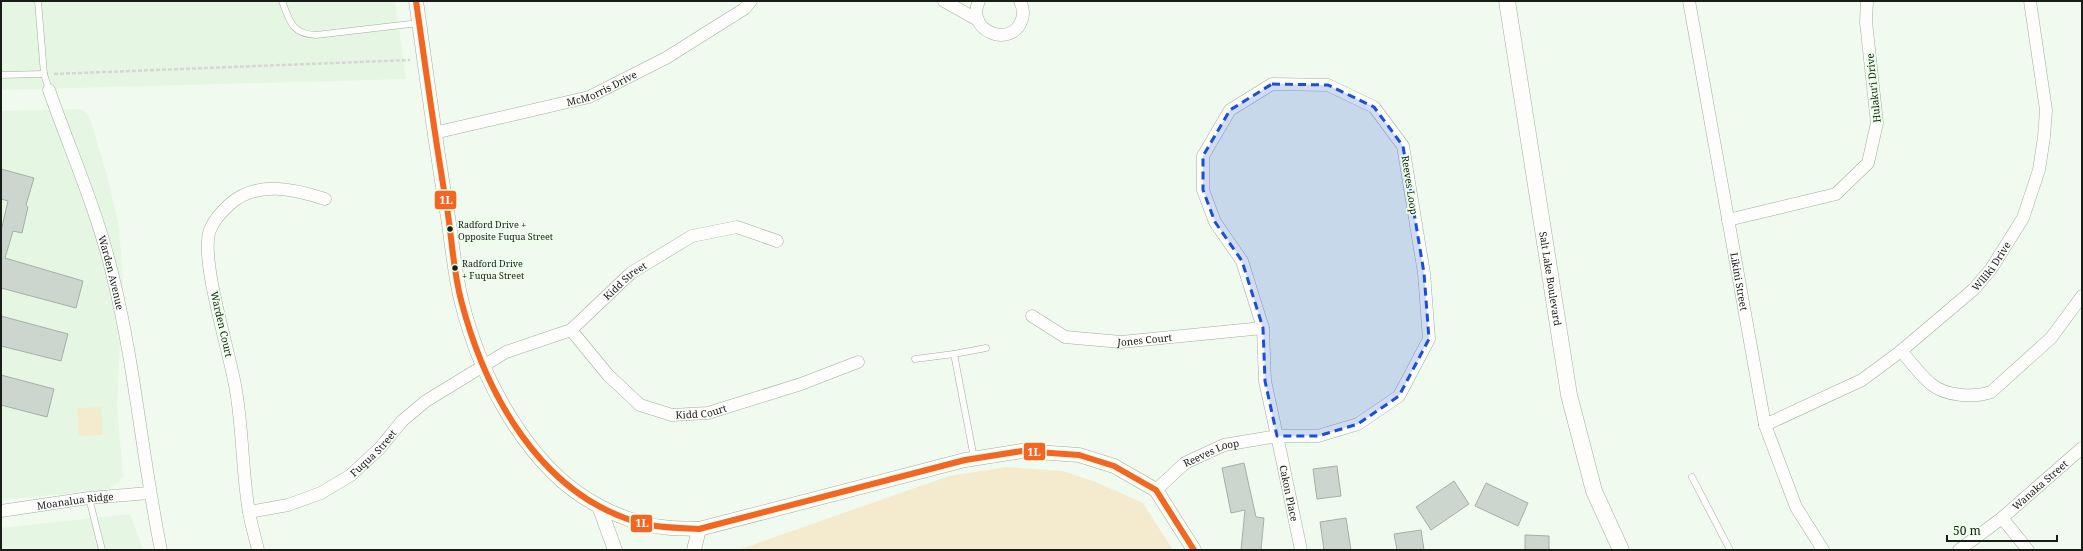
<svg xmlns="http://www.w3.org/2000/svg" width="2083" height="551" font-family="'Noto Serif',serif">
  <rect width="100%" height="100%" fill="#f0faee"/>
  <!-- built -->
  <g fill="#e5f7e2">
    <polygon points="1,1 395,1 406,79 1,90"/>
    <polygon points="80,109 87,113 90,119 107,175 119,228 123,280 117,406 123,476 118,483 111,486 111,489 1,500 1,111"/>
    <polygon points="130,514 143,550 1,550 1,528"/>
  </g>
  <!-- green -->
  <g fill="#f4ebce">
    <polygon points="101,407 103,435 79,436 77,408"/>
    <polygon points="1006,467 1063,471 1098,483 1143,503 1173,550 738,550 949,476"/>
  </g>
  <!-- building -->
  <g fill="#ccd5ce" stroke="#a5afa7">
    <polygon points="1,169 34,178 26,205 28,207 22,233 13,231 5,258 83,281 76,308 1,288 1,231 8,201 1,199"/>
    <polygon points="1,316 68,334 61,361 1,346"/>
    <polygon points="1,375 54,389 47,417 1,405"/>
    <polygon points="1244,463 1256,517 1264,518 1261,550 1241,550 1245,510 1231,513 1222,468"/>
    <polygon points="1337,466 1341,496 1317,499 1313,469"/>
    <polygon points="1454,481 1469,504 1431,530 1416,507"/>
    <polygon points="1486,483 1528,503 1518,526 1475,506"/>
    <polygon points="1346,518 1351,550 1324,550 1320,522"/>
    <polygon points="1421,530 1424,550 1397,550 1394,534"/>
    <polygon points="1525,535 1549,536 1549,550 1525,550"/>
  </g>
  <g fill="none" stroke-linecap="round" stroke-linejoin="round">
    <!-- service casing -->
    <g stroke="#a5aca4" stroke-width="7">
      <g id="service">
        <polyline points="38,1 44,74 49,90"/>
        <path d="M 282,1 C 290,22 292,34 316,35 L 419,23"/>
        <polyline points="1,75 44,74"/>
        <polyline points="954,354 986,348"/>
        <polyline points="915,359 954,354 974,458"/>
        <polyline points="1692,477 1730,550"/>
        <polyline points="89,498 102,550"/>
      </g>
    </g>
    <!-- minor casing -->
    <g stroke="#a5aca4" stroke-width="13">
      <g id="minor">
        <polyline points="944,1 978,20"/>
        <path d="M 979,1 C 964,31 1013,50 1022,19 C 1024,13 1023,7 1020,1"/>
        <path id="s1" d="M 1689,1 L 1765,425 L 1796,507 L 1823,550"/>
        <path id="s2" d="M 49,90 C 70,150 97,210 112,273 C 135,364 142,458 161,550"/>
        <path id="s3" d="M 434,133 L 589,97 L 666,58 L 744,9 L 751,1"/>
        <polyline points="1728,220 1836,194 1868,163 1877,123 1866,22 1867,1"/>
        <path id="s4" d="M 1032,316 L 1065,337 L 1121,342 L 1263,328"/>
        <path id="s5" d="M 571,330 L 608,375 L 640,405 L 672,415 L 708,413 L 801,384 L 858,362"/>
        <path d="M 1901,351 C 1911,362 1920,375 1931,384 C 1945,396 1974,398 1991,392 L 2051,338 L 2082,296"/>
        <path id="s6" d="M 1765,425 L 1862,380 L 1901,351 L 1974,289 L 1991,269 L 2023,218 L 2039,170 L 2044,137 L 2046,110 L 2030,1"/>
        <path id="s7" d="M 1156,490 L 1185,463 L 1224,445 L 1277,436 L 1318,436 L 1358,424 L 1399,396 L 1429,339 L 1424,273 L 1403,146 L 1374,107 L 1328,85 L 1272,84 L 1230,110 L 1203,156 L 1203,190 L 1215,222 L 1242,261 L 1263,328 L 1265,381 L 1277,436 L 1282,459 L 1301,550"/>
        <path id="s8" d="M 1,511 L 89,498 L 149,493"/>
        <path id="s9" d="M 249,512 L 288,505 L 321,493 L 351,475 L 380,448 L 402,421 L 426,401 L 506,352 L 571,330 L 631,273 L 692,236 L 737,227 L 777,241"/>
        <polyline points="2002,518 2028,550"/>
        <path d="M 258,550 C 255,537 251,524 249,512 C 242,472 243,431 236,391 C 231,355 199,259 210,230 C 214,220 222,211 230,204 C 257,180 294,189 325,199"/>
        <path id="s10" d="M 1959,550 L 2002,518 L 2082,448"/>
      </g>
    </g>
    <!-- tertiary casing -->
    <g stroke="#a5aca4" stroke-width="15">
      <g id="tertiary">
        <path d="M 416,1 C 426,71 435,141 447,211 C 452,240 454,271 461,299 C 479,375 528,470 599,506 C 617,516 642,525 662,527 C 674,529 687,528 699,529 L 965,460 L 1022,451 L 1079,455 L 1114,466 L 1156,490 L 1194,550"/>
        <polyline points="599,506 615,550"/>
        <polyline points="694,550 699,529"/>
      </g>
    </g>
    <!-- secondary casing -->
    <g stroke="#a5aca4" stroke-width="17">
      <g id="secondary">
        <path id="s11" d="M 1507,1 L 1569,395 L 1594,491 L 1621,550"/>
      </g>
    </g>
    <!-- path -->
    <polyline stroke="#d5d7d4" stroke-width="2.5" stroke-dasharray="4 2" stroke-linecap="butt" points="54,74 410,60"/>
    <!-- service -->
    <use href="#service" stroke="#fdfefc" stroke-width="6"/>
    <!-- minor -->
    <use href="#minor" stroke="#fdfefc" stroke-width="12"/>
    <!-- tertiary -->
    <use href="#tertiary" stroke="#fdfefc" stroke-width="14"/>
    <!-- secondary -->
    <use href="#secondary" stroke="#fdfefc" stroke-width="16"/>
    <!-- bus-1 casing -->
    <g stroke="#ecfeea" stroke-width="9">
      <path id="bus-1" d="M 416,1 C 426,70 435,139 447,208 C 452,238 453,270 461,300 C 485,393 540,495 640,523 C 659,528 679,528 699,529 L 965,460 L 1022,451 L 1079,455 L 1114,466 L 1156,490 L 1194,550"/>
    </g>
    <!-- bus-1 -->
    <use href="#bus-1" stroke="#f26522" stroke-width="6"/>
  </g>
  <!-- marked area -->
  <path fill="#1d4ed8" fill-opacity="0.2" stroke="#1d4ed8" stroke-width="3" stroke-dasharray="8 5" stroke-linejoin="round" d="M 1272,84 L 1328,85 L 1374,107 L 1403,146 L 1424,273 L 1429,339 L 1399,396 L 1358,424 L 1318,436 L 1277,436 L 1265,381 L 1263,328 L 1242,261 L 1215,222 L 1203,190 L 1203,156 L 1230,110 Z"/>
  <!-- markers -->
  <g fill="#181e17" stroke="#ecfeea" stroke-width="1.5">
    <circle cx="450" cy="229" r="3.5"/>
    <circle cx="455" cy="268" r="3.5"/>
  </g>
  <g text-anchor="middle" stroke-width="3.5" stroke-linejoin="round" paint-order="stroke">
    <!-- bus labels -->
    <g font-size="9" fill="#181e17" stroke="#ecfeea" text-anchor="start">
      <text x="458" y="228">Radford Drive +<tspan x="458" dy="12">Opposite Fuqua Street</tspan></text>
      <text x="462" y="267">Radford Drive<tspan x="462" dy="12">+ Fuqua Street</tspan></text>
    </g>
    <!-- street labels -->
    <g font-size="10" fill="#181e17" stroke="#ecfeea">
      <text dy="4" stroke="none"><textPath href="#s3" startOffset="174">McMorris Drive</textPath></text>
      <text transform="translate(1873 88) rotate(-96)" y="4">Hulakuʻi Drive</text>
      <text transform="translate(1410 185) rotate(81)" y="4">Reeves Loop</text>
      <text dy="4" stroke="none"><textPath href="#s6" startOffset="280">Wiliki Drive</textPath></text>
      <text dy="4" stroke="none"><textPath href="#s2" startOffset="193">Warden Avenue</textPath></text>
      <text dy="4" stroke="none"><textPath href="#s11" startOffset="281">Salt Lake Boulevard</textPath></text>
      <text dy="4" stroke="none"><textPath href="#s9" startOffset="451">Kidd Street</textPath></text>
      <text dy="4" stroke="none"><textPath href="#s1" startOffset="285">Likini Street</textPath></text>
      <text transform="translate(222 324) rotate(77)" y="4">Warden Court</text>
      <text dy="4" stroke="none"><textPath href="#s4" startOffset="119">Jones Court</textPath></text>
      <text dy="4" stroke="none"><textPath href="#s5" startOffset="165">Kidd Court</textPath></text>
      <text dy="4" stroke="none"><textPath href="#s9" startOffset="141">Fuqua Street</textPath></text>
      <text dy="4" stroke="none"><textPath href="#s7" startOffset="68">Reeves Loop</textPath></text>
      <text dy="4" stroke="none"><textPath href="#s10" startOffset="104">Wanaka Street</textPath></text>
      <text dy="4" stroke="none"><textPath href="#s7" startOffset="1140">Cakon Place</textPath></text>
      <text dy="4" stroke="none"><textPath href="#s8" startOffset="75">Moanalua Ridge</textPath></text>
    </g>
  </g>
  <g stroke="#ecfeea" stroke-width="1.5">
    <rect x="434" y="190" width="23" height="20" rx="4" fill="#f26522"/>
    <rect x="1023" y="442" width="23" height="19" rx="4" fill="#f26522"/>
    <rect x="630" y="514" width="23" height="19" rx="4" fill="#f26522"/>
  </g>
  <g font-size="11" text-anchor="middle" font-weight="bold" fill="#fff">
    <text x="446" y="204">1L</text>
    <text x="1034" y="456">1L</text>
    <text x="642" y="527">1L</text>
  </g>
  <!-- border -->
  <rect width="2083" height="551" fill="none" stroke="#181e17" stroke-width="4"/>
  <!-- scale -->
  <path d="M1947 535v6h110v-6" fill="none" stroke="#181e17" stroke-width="2"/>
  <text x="1953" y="535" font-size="12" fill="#181e17" stroke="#ecfeea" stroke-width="3" paint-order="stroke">50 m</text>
</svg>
